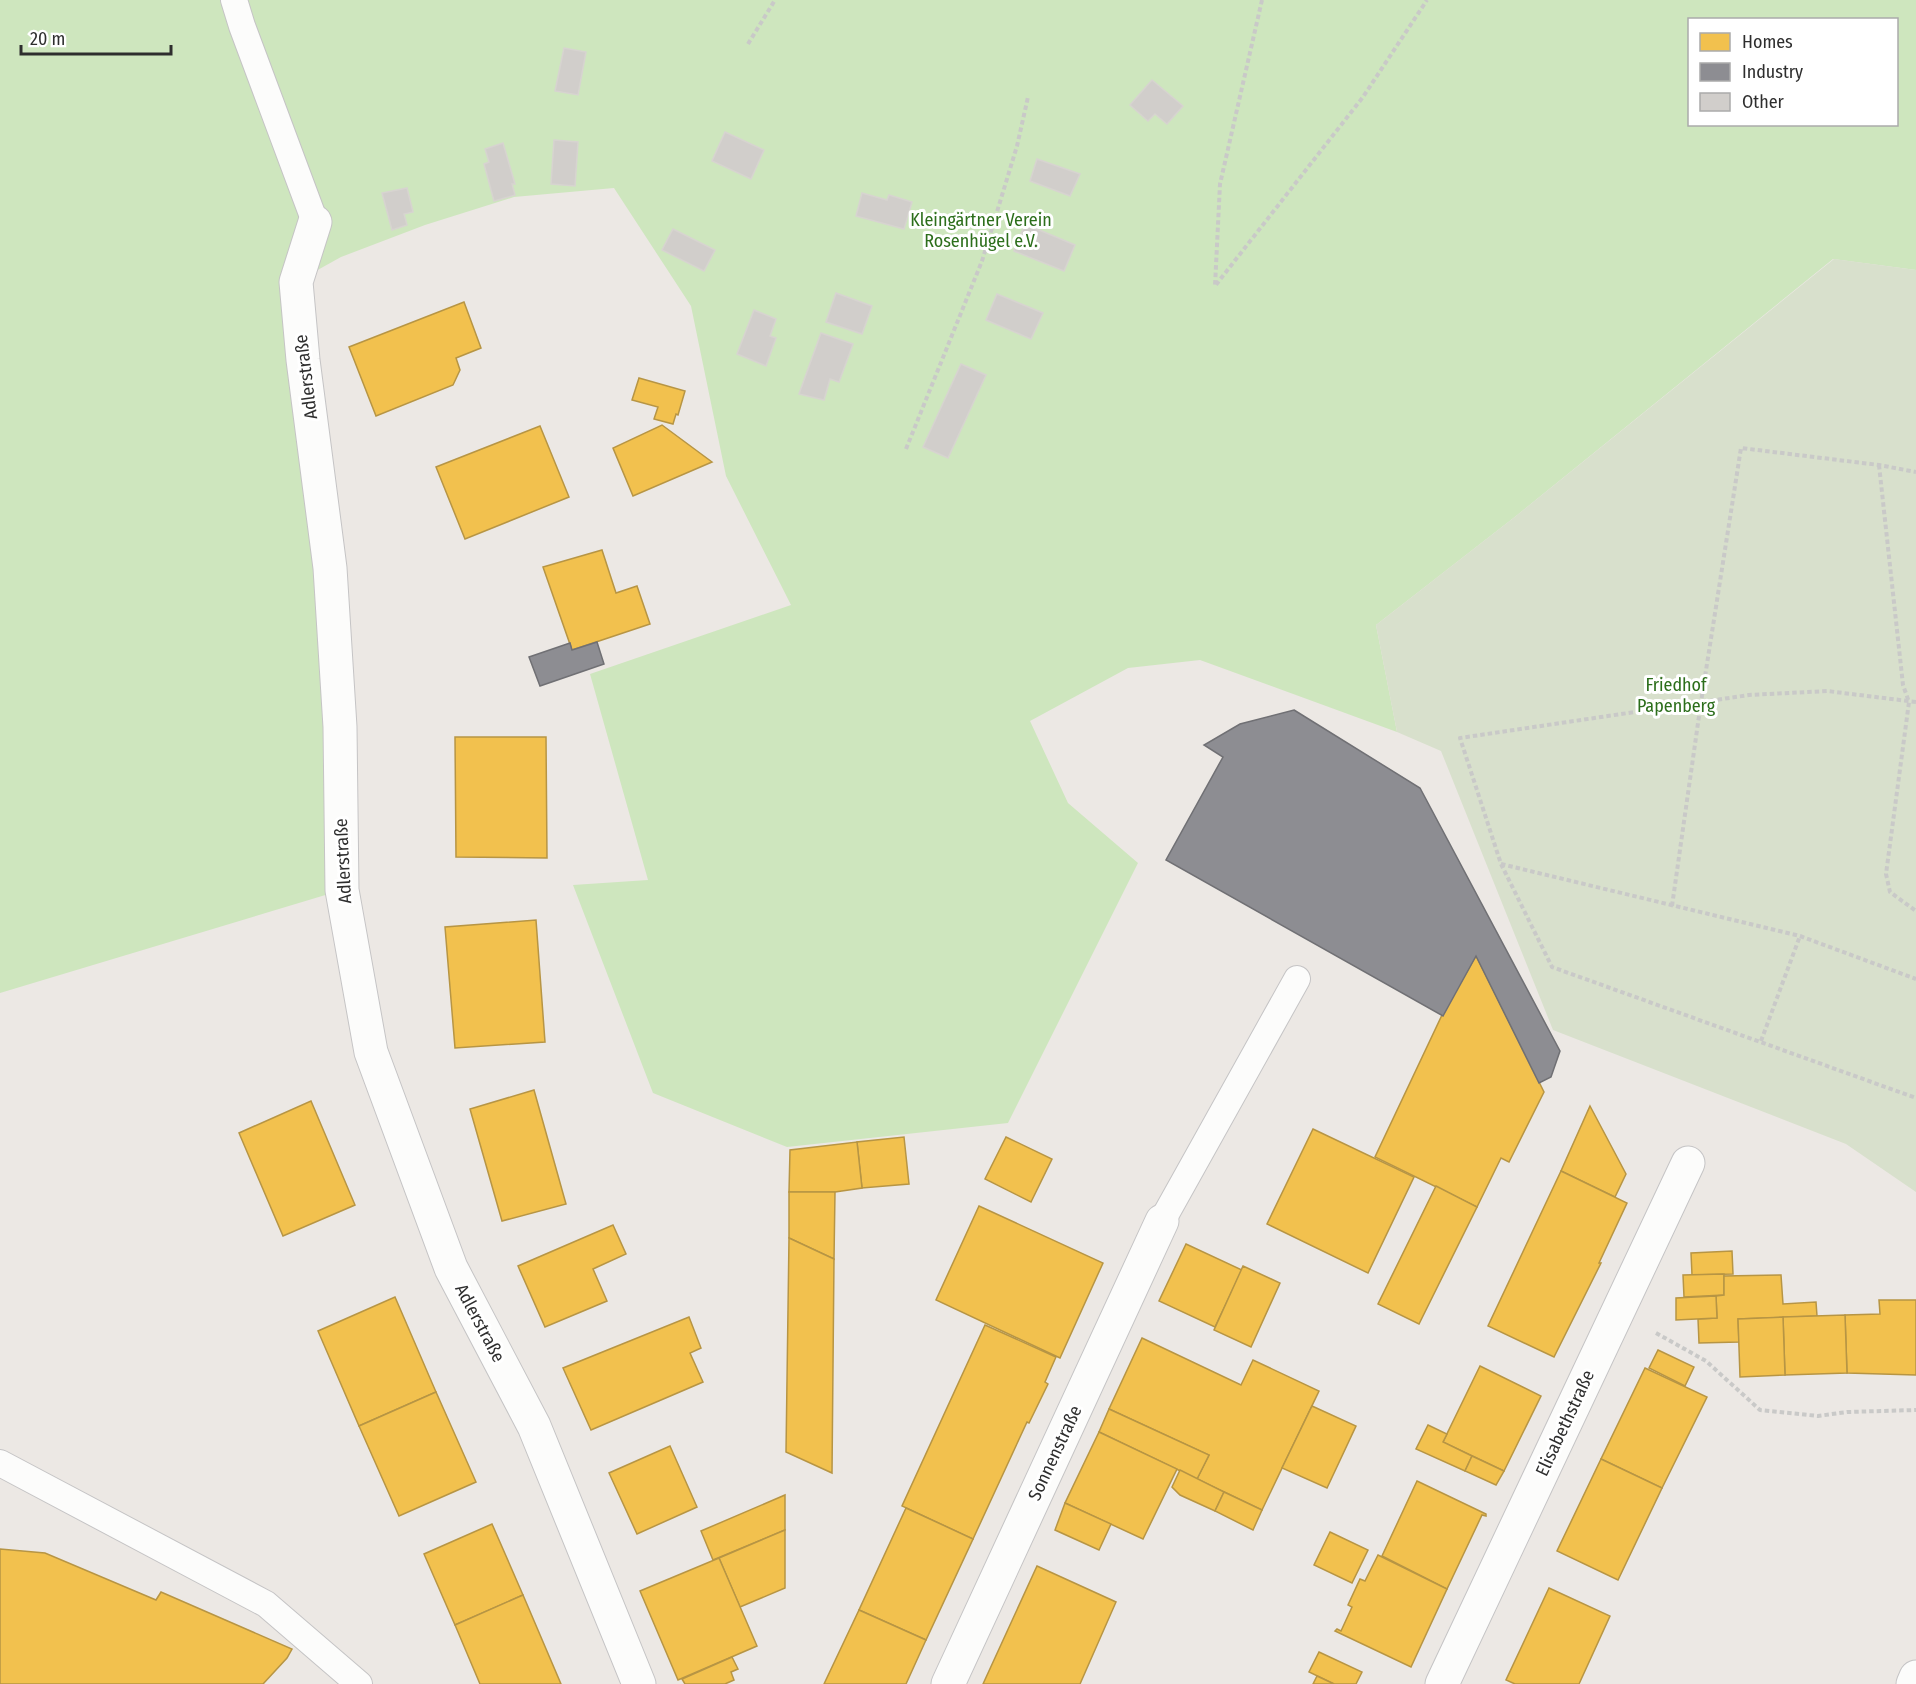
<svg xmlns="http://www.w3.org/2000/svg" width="1916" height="1684" font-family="'Fira Sans Condensed',sans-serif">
  <rect width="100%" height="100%" fill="#ece8e4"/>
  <!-- green -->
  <path fill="#cee6be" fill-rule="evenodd" d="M 0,0 L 1916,0 L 1916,270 L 1833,259 L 1516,516 L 1376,625 L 1397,732 L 1200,660 L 1128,668 L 1030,721 L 1068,803 L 1138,863 L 1008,1123 L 787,1147 L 653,1093 L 573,885 L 648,880 L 590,674 L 791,605 L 726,476 L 691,306 L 614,188 L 514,197 L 425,225 L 341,257 L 296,282 L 342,890 L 0,993 ZM 1690,20 L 1896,20 L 1896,124 L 1690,124 Z"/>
  <!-- cemetery -->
  <polygon fill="#d8e0cc" points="1834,259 1916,270 1916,1192 1846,1144 1553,1030 1441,751 1397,732 1376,625 1516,516"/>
  <!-- homes -->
  <g fill="#f2c14e" stroke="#b79544" stroke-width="1.5">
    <polygon points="464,302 481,348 456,358 460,370 453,385 376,416 349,347"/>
    <polygon points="639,378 685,391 678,415 676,414 673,424 654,419 658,407 632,400"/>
    <polygon points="662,425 712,462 633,496 613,448"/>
    <polygon points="540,426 569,497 465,539 436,467"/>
    <polygon points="602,550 616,593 637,586 650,624 572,650 543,567"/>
    <polygon points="455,737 546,737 547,858 456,857"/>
    <polygon points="536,920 545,1042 455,1048 445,927"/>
    <polygon points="1476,956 1544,1092 1509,1162 1501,1158 1477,1207 1375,1157 1442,1015"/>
    <polygon points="534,1090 566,1204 502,1221 470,1109"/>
    <polygon points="311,1101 355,1205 283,1236 239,1133"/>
    <polygon points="1590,1106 1626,1174 1615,1197 1561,1171"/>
    <polygon points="1313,1129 1414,1177 1368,1273 1267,1224"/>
    <polygon points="904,1137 909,1184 862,1188 857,1142"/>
    <polygon points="1006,1137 1052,1159 1031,1202 985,1179"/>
    <polygon points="857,1142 862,1188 835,1192 789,1192 790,1150"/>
    <polygon points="1561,1171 1627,1203 1599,1263 1601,1263 1554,1357 1488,1326"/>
    <polygon points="1436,1186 1477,1207 1419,1324 1378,1304"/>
    <polygon points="789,1192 835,1192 834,1259 789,1238"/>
    <polygon points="979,1206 1103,1263 1060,1358 936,1300"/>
    <polygon points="613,1225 626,1254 593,1269 607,1301 545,1327 518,1266"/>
    <polygon points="789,1238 834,1259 832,1473 786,1452"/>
    <polygon points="1186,1244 1242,1270 1215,1327 1159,1301"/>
    <polygon points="1732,1251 1733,1274 1692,1275 1691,1253"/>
    <polygon points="1243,1266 1280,1283 1251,1347 1214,1330"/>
    <polygon points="1724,1274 1724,1295 1684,1297 1683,1275"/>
    <polygon points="1781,1275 1783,1304 1816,1302 1817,1316 1738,1319 1739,1342 1699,1343 1698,1319 1717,1318 1716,1296 1724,1295 1724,1276"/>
    <polygon points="1716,1296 1717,1318 1676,1320 1676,1298"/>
    <polygon points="395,1297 436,1392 359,1426 318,1331"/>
    <polygon points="1879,1300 1916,1300 1916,1375 1847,1373 1845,1315 1880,1314"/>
    <polygon points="1845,1315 1847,1373 1785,1375 1783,1317"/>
    <polygon points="689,1317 701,1348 690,1353 703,1382 591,1430 563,1368"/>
    <polygon points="1783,1317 1785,1375 1740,1377 1738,1319"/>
    <polygon points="985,1325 1056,1357 1045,1382 1048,1384 1029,1423 1027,1422 973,1539 902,1506"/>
    <polygon points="1142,1338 1241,1385 1253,1360 1319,1391 1262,1510 1197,1479 1209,1455 1109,1409"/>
    <polygon points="1658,1350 1694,1367 1685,1386 1649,1368"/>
    <polygon points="1480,1366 1541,1396 1504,1471 1443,1442"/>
    <polygon points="1645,1368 1707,1397 1662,1488 1601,1459"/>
    <polygon points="436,1392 476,1482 399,1516 359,1426"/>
    <polygon points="1312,1406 1356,1426 1327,1488 1282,1468"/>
    <polygon points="1109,1409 1209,1455 1197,1479 1099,1432"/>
    <polygon points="1428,1425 1447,1434 1443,1442 1472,1456 1465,1471 1416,1449"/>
    <polygon points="1099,1432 1177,1469 1143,1539 1065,1503"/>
    <polygon points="670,1446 697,1507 637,1534 609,1473"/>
    <polygon points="1472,1456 1504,1471 1496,1485 1465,1471"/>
    <polygon points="1601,1459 1662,1488 1618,1580 1557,1551"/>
    <polygon points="1180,1470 1224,1492 1215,1511 1180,1495 1172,1487"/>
    <polygon points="1417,1481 1486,1514 1486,1516 1482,1515 1447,1589 1382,1556"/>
    <polygon points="1224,1492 1262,1510 1253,1530 1215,1511"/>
    <polygon points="785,1495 785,1530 713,1560 701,1531"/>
    <polygon points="1065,1503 1111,1524 1099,1550 1055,1530"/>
    <polygon points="906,1508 973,1539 926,1640 859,1610"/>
    <polygon points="492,1524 523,1595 455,1625 424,1554"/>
    <polygon points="785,1530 785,1588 740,1607 719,1558"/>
    <polygon points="1330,1532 1368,1550 1352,1583 1314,1565"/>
    <polygon points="0,1549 45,1553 156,1600 161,1592 292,1649 287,1658 263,1684 0,1684"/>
    <polygon points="1378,1555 1447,1589 1411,1667 1335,1631 1337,1629 1341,1631 1352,1607 1348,1605 1360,1579 1365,1581"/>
    <polygon points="719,1558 757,1646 678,1680 640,1591"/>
    <polygon points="1037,1566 1116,1602 1080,1684 983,1684"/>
    <polygon points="1549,1588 1610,1616 1579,1684 1515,1684 1506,1680"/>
    <polygon points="523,1595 561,1684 480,1684 455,1625"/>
    <polygon points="859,1610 926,1640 906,1684 824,1684"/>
    <polygon points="1319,1652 1362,1672 1356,1684 1334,1684 1309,1672"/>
    <polygon points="732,1657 738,1669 731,1672 734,1680 725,1684 685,1684 682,1679"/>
    <polygon points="1317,1676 1334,1684 1313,1684"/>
  </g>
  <!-- industry -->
  <g fill="#8d8d92" stroke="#707074" stroke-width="1.5">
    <polygon points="597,642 604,664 540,686 529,657 570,643 572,650"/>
    <polygon points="1294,710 1420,788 1560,1051 1551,1077 1539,1083 1476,956 1443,1016 1166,860 1223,757 1204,745 1240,724"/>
  </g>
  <!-- building -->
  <g fill="#d1cecb" stroke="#d7d4d0" stroke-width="1.5">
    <polygon points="564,48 586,52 578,95 555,91"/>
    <polygon points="1152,80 1183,106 1167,124 1155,114 1148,121 1130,105"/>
    <polygon points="725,132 764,150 751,179 712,161"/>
    <polygon points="554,140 578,142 575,186 551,184"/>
    <polygon points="503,143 515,184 512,184 515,195 494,201 484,164 489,162 485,149"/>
    <polygon points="1037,159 1080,174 1070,196 1030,181"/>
    <polygon points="407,188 413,212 404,214 407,225 392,230 382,193"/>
    <polygon points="862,193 887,200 889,195 912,202 904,229 856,216"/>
    <polygon points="1025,224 1075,245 1064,271 1014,251"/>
    <polygon points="673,229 715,250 704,271 662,250"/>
    <polygon points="836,293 872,306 862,334 826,322"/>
    <polygon points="997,294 1043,313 1031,339 986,320"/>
    <polygon points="754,310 776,319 770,336 776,338 766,366 737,354"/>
    <polygon points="821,333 853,344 839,382 830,379 824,400 799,394"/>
    <polygon points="961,364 986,375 948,458 923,447"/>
  </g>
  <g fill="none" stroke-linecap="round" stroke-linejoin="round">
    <!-- lane casing -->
    <g stroke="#c5c4c5" stroke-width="28">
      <g id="lane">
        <polyline points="234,0 242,26 315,222"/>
        <polyline points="1162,1221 1297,979"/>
        <polyline points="0,1463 266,1604 359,1684"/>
      </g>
    </g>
    <!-- street casing -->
    <g stroke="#c5c4c5" stroke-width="35">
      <g id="street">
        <polyline points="315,222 296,282 303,360 330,568 340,727 342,890 371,1052 451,1268 534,1426 639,1684"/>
        <polyline points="948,1684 1162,1221"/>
        <polyline points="1442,1684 1688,1163"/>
        <polyline points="1913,1684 1916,1677"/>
      </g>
    </g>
    <!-- path -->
    <g stroke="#c9c9c8" stroke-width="4" stroke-dasharray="4.5 3" stroke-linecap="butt">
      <polyline points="1262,0 1220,184 1215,286 1363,97 1427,0"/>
      <polyline points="748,44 775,0"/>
      <polyline points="906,449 982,261 1017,146 1028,97"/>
      <polyline points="1879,465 1903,685 1909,702 1886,874 1890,892 1916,911"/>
      <polyline points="1916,702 1827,691 1749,695 1460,738 1501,864 1552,967 1916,1098"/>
      <polyline points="1501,864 1800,936 1916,979"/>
      <polyline points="1672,906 1701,702 1741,448 1879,465 1916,472"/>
      <polyline points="1761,1041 1800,936"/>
      <polyline points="1656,1333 1706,1361 1760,1410 1818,1416 1847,1412 1916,1410"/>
    </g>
    <!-- lane -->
    <use href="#lane" stroke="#fcfcfb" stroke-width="26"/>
    <!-- street -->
    <use href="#street" stroke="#fcfcfb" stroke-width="33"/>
  </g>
  <g text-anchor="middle" stroke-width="6" stroke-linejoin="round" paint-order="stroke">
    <!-- park labels -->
    <g font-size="18" fill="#2c6e1b" stroke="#fff">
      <text x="981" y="226">Kleingärtner Verein<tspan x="981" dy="21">Rosenhügel e.V.</tspan></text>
      <text x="1676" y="691">Friedhof<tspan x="1676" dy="21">Papenberg</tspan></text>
    </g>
    <!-- street labels -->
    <g font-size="18" fill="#2e2e2e" stroke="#fff">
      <text transform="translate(306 377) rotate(-97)" y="6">Adlerstraße</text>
      <text transform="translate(343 861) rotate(-93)" y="6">Adlerstraße</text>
      <text transform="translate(480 1323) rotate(62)" y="6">Adlerstraße</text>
      <text transform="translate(1565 1423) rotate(-65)" y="6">Elisabethstraße</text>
      <text transform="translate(1055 1453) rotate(-65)" y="6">Sonnenstraße</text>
    </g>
  </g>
  <!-- legend -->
  <rect x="1688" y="18" width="210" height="108" fill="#ffffff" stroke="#ababab" stroke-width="1.5"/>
  <rect x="1700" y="33" width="30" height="18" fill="#f2c14e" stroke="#ababab" stroke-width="1.5"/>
  <text x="1742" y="48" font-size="18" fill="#2e2e2e">Homes</text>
  <rect x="1700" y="63" width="30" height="18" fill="#8d8d92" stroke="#ababab" stroke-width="1.5"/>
  <text x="1742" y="78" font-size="18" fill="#2e2e2e">Industry</text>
  <rect x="1700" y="93" width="30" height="18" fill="#d1cecb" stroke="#ababab" stroke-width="1.5"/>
  <text x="1742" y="108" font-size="18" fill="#2e2e2e">Other</text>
  <!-- scale -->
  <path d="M21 45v9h150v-9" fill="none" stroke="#2e2e2e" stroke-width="3"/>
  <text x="30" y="45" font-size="18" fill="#2e2e2e" stroke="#ffffff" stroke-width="4.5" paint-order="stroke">20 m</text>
</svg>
